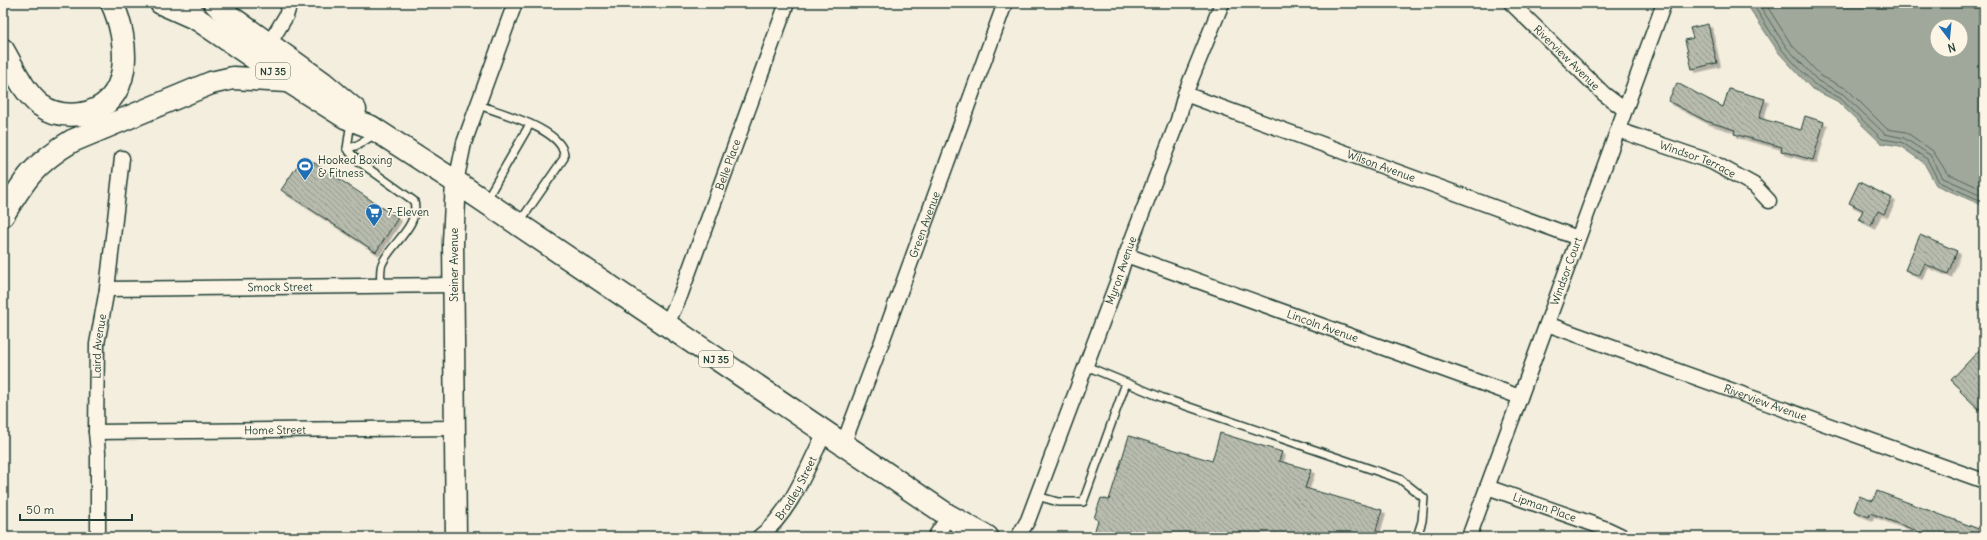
<svg xmlns="http://www.w3.org/2000/svg" width="1987" height="540" font-family="Delius,sans-serif">
  <defs>
    <pattern id="building-back-hatch" width="6" height="6" patternUnits="userSpaceOnUse"><rect width="6" height="6" fill="#b8bcae"/><path d="M-1 5l2 2M0 0l6 6M5-1l2 2" fill="none" stroke="#959a8e"/></pattern>
    <filter id="shadow"><feDropShadow dx="3.5" dy="3.5" stdDeviation="0" flood-color="#0004"/></filter>
  </defs>
  <rect width="100%" height="100%" fill="#f3eede"/>
  <filter id="ink" filterUnits="userSpaceOnUse"><feTurbulence type="fractalNoise" baseFrequency=".025" numOctaves="2"/><feDisplacementMap in="SourceGraphic" scale="8" xChannelSelector="R" yChannelSelector="G"/><feConvolveMatrix kernelMatrix="1 2 1 2 8 2 1 2 1" color-interpolation-filters="sRGB"/></filter>
  <g filter="url(#ink)">
    <!-- water -->
    <path fill="#a0a89b" stroke="#6c7d72" fill-rule="evenodd" d="M 1746,3 L 1984,3 L 1984,206 L 1936,185 L 1924,163 L 1900,146 L 1881,143 L 1837,101 L 1812,89 L 1779,53 ZM 1937,26 L 1961,26 L 1961,50 L 1937,50 Z"/>
    <g fill="none" stroke-linecap="round" stroke-linejoin="round">
      <!-- shore -->
      <g stroke="#53685d" stroke-width="1">
        <polyline points="1752,3 1782,50 1815,85 1840,98 1882,139 1901,142 1927,159 1939,182 1984,202"/>
        <polyline points="1758,3 1786,47 1818,81 1843,94 1885,134 1904,138 1930,155 1943,178 1984,196"/>
        <polyline points="1765,3 1791,44 1821,76 1847,89 1887,129 1906,132 1933,151 1947,173 1984,190"/>
      </g>
    </g>
    <!-- building -->
    <g fill="url(#building-back-hatch)" stroke="#1f3d34" filter="url(#shadow)">
      <polygon points="1708,24 1717,63 1692,69 1685,40 1693,38 1690,28"/>
      <polygon points="1677,83 1723,107 1729,89 1765,99 1759,118 1801,130 1805,116 1824,122 1813,160 1781,151 1782,147 1734,134 1735,130 1706,121 1668,101"/>
      <polygon points="304,156 398,218 376,252 281,190"/>
      <polygon points="1859,182 1892,198 1884,214 1878,211 1871,225 1859,219 1863,210 1849,203"/>
      <polygon points="1920,235 1957,251 1948,274 1925,264 1919,276 1905,270"/>
      <polygon points="1984,345 1984,414 1960,391 1961,389 1951,380"/>
      <polygon points="1220,433 1282,452 1279,461 1311,470 1305,488 1382,510 1374,537 1093,537 1098,520 1094,518 1101,498 1109,500 1129,436 1212,461"/>
      <polygon points="1877,491 1984,531 1984,537 1933,537 1870,513 1869,517 1854,511 1859,496 1873,501"/>
    </g>
    <g fill="none" stroke-linecap="round" stroke-linejoin="round">
      <!-- lane casing -->
      <g stroke="#1f3d34" stroke-width="10">
        <g id="lane">
          <path d="M 479,105 C 500,113 567,130 564,158 L 519,223"/>
          <polyline points="351,121 347,149 358,145 375,134"/>
          <path d="M 347,149 L 358,161 L 414,201 C 420,225 393,242 383,262 C 379,268 381,279 381,286"/>
          <polyline points="486,200 530,124"/>
          <polyline points="1086,366 1163,398 1400,479 1424,498 1422,521 1417,537"/>
          <polyline points="1037,496 1058,502 1083,502 1126,383"/>
        </g>
      </g>
      <!-- street casing -->
      <g stroke="#1f3d34" stroke-width="17">
        <g id="street">
          <path id="s1" d="M 1511,3 L 1604,94 L 1625,110"/>
          <polyline points="269,44 286,16 290,3"/>
          <path id="s2" d="M 1185,94 L 1578,238"/>
          <path id="s3" d="M 1618,130 L 1712,162 L 1754,185 L 1769,201"/>
          <polyline points="456,182 464,143 515,3"/>
          <path id="s4" d="M 1126,255 L 1520,397"/>
          <path id="s5" d="M 107,289 L 453,285"/>
          <path id="s6" d="M 1547,324 L 1984,481"/>
          <path id="s7" d="M 666,326 L 680,296 L 787,3"/>
          <path id="s8" d="M 96,432 L 454,428"/>
          <path id="s9" d="M 843,445 L 881,344 L 1005,3"/>
          <path id="s10" d="M 1487,487 L 1607,529 L 1624,537"/>
          <path id="s11" d="M 98,537 L 98,453 L 96,432 L 97,344 L 107,289 L 122,158"/>
          <path id="s12" d="M 759,537 C 791,513 807,468 825,432"/>
          <polyline points="935,537 949,516"/>
          <path id="s13" d="M 1018,537 L 1028,520 L 1119,277 L 1126,255 L 1178,120 L 1185,94 L 1222,3"/>
          <path id="s14" d="M 1469,537 L 1663,6"/>
        </g>
      </g>
      <!-- secondary casing -->
      <g stroke="#1f3d34" stroke-width="23">
        <polyline id="secondary" points="456,182 453,242 456,537"/>
      </g>
      <!-- primary casing -->
      <g stroke="#1f3d34" stroke-width="25">
        <polyline id="primary" points="371,127 456,182 949,516 987,537"/>
      </g>
      <!-- highway casing -->
      <g stroke="#1f3d34" stroke-width="25">
        <g id="highway">
          <polyline points="161,3 197,19"/>
          <polyline points="185,3 197,19 288,81 345,117 371,127"/>
          <polyline points="215,3 225,13 323,83 355,110"/>
          <path d="M 3,50 C 14,69 23,91 40,105 C 52,114 66,116 81,114 C 135,105 129,40 112,3"/>
          <path d="M 3,215 C 25,179 35,163 72,141 L 211,83 L 233,78 L 288,81"/>
        </g>
      </g>
      <!-- lane -->
      <use href="#lane" stroke="#fcf5e5" stroke-width="7"/>
      <!-- street -->
      <use href="#street" stroke="#fcf5e5" stroke-width="14"/>
      <!-- secondary -->
      <use href="#secondary" stroke="#fcf5e5" stroke-width="20"/>
      <!-- primary -->
      <use href="#primary" stroke="#fcf5e5" stroke-width="22"/>
      <!-- highway -->
      <use href="#highway" stroke="#fcf5e5" stroke-width="22"/>
    </g>
  </g>
  <!-- icons -->
  <defs>
    <g id="stadium-pin" transform="scale(0.9)"><path d="M0 17L-7.5 6A9.5 9.5 0 1 1 7.5 6Z" fill="#1f6fb2" stroke="#fcf5e5"/><path d="M0-5a6.5 5 0 1 0 0 10a6.5 5 0 1 0 0-10ZM-3.5-1.8h7v3.6h-7Z" fill="#fff"/></g>
    <g id="supermarket-pin" transform="scale(0.9)"><path d="M0 17L-7.5 6A9.5 9.5 0 1 1 7.5 6Z" fill="#1f6fb2" stroke="#fcf5e5"/><path d="M-6-5.5h2.5l.6 2H6L4.5 2H-2.5L-4.4-4H-6ZM-1.5 3.2a1.3 1.3 0 1 0 .1 0ZM3 3.2a1.3 1.3 0 1 0 .1 0Z" fill="#fff"/></g>
  </defs>
  <g fill-rule="evenodd">
    <use href="#stadium-pin" x="305" y="166"/>
    <use href="#supermarket-pin" x="374" y="212"/>
  </g>
  <g text-anchor="middle" stroke-width="3.5" stroke-linejoin="round" paint-order="stroke">
    <!-- shield labels -->
    <g fill="#fcf5e5" stroke="#617469" stroke-width="1">
      <rect x="256" y="63" width="34" height="16" rx="3"/>
      <rect x="699" y="351" width="34" height="16" rx="3"/>
    </g>
    <g font-size="10" font-weight="bold" fill="#1f3d34">
      <text x="273" y="75">NJ 35</text>
      <text x="716" y="363">NJ 35</text>
    </g>
    <!-- street labels -->
    <g font-size="11" fill="#1f3d34" stroke="#fcf5e5">
      <text dy="4" stroke="none"><textPath href="#s1" startOffset="78">Riverview Avenue</textPath></text>
      <text dy="4" stroke="none"><textPath href="#s3" startOffset="85">Windsor Terrace</textPath></text>
      <text dy="4" stroke="none"><textPath href="#s7" startOffset="173">Belle Place</textPath></text>
      <text dy="4" stroke="none"><textPath href="#s2" startOffset="209">Wilson Avenue</textPath></text>
      <text dy="4" stroke="none"><textPath href="#s9" startOffset="235">Green Avenue</textPath></text>
      <text transform="translate(454 265) rotate(-90)" y="4">Steiner Avenue</text>
      <text dy="4" stroke="none"><textPath href="#s13" startOffset="286">Myron Avenue</textPath></text>
      <text dy="4" stroke="none"><textPath href="#s14" startOffset="283">Windsor Court</textPath></text>
      <text dy="4" stroke="none"><textPath href="#s5" startOffset="173">Smock Street</textPath></text>
      <text dy="4" stroke="none"><textPath href="#s4" startOffset="209">Lincoln Avenue</textPath></text>
      <text dy="4" stroke="none"><textPath href="#s11" startOffset="191">Laird Avenue</textPath></text>
      <text dy="4" stroke="none"><textPath href="#s6" startOffset="232">Riverview Avenue</textPath></text>
      <text dy="4" stroke="none"><textPath href="#s8" startOffset="179">Home Street</textPath></text>
      <text dy="4" stroke="none"><textPath href="#s12" startOffset="62">Bradley Street</textPath></text>
      <text dy="4" stroke="none"><textPath href="#s10" startOffset="61">Lipman Place</textPath></text>
    </g>
    <!-- poi labels -->
    <g font-size="11" fill="#1f3d34" stroke="#fcf5e5" text-anchor="start">
      <text x="318" y="164">Hooked Boxing<tspan x="318" dy="13">&amp; Fitness</tspan></text>
      <text x="387" y="216">7-Eleven</text>
    </g>
  </g>
  <!-- margin -->
  <rect width="1987" height="540" fill="none" stroke="#fcf5e5" stroke-width="16"/>
  <rect x="8" y="8" width="1971" height="524" fill="none" stroke="#1f3d34" stroke-width="1.5" filter="url(#ink)"/>
  <!-- north arrow -->
  <g transform="translate(1949 38) rotate(164)"><circle r="19" fill="#fcf5e5" stroke="#a4ab9e"/>
  <path d="M0-3L7 15L0 10L-7 15Z" fill="#1f6fb2"/>
  <text y="-6" font-size="11" font-weight="bold" text-anchor="middle" fill="#1f3d34">N</text>
  </g>
  <!-- scale -->
  <path d="M20 514v6h112v-6" fill="none" stroke="#1f3d34" stroke-width="2"/>
  <text x="26" y="514" font-size="12" fill="#1f3d34" stroke="#fcf5e5" stroke-width="3" paint-order="stroke">50 m</text>
</svg>
